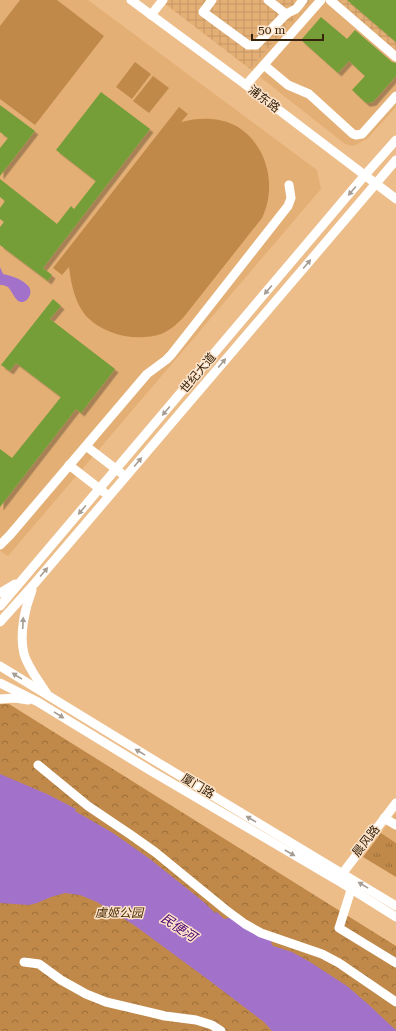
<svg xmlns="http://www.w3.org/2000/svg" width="396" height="1031" font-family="'Roboto Serif','Noto Sans SC',serif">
  <defs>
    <pattern id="industrial-grid" width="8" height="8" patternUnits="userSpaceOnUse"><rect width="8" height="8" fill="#e4af75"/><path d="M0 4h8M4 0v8" fill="none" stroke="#c49664"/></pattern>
    <pattern id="grass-tufts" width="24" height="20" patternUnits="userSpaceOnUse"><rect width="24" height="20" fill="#c08949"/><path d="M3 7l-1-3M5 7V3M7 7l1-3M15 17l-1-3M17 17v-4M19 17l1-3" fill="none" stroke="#9d703b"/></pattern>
    <pattern id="park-crowns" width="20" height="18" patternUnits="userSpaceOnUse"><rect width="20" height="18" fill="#c08949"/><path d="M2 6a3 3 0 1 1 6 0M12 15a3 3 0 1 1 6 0" fill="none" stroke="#9d703b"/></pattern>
    <filter id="shadow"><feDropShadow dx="3.5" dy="3.5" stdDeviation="0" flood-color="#0004"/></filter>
  </defs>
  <rect width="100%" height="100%" fill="#edbd89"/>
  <!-- built -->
  <g fill="#e4af75">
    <polygon points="0,0 88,0 317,170 321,189 8,556 0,551"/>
    <polygon points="311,0 337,0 396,51 396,107 367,139 353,146 345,144 250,69"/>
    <polygon points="396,813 396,843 381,833"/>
  </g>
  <!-- industrial -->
  <g fill="url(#industrial-grid)">
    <polygon points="160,0 311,0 250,69"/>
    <polygon points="337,0 396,0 396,51"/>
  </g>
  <!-- grass -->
  <polygon fill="url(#grass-tufts)" points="381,833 396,843 396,877 363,857"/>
  <!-- park -->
  <polygon fill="url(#park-crowns)" points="0,704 9,704 396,946 396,1031 0,1031"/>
  <!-- pitch -->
  <g fill="#c08949">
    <polygon points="20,0 57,0 104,36 35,125 0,99 0,26"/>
    <polygon points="135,62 151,74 132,99 116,87"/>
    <polygon points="153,76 169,88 149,113 133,101"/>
    <path d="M 179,107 L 188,114 L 181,122 C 200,117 221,117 238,127 C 268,146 277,187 262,218 L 183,318 C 177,324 169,331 161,334 C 136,342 104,335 86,316 C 75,303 71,284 69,267 L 62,275 L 53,268 Z"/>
  </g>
  <!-- water -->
  <g fill="#a272ca">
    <path d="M 0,267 L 3,274 C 12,276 23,279 29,287 C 34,294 25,307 17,300 C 13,296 12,291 8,287 L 3,285 L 0,285 Z"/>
    <polygon points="0,774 47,794 76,809 75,811 113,833 150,859 205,903 215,913 217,912 224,919 230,918 272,941 271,943 273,946 292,952 310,962 347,986 369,1005 388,1023 396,1030 396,1031 272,1031 264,1022 210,981 134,925 97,902 80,895 65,893 51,897 37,903 29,905 0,903"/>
  </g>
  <!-- building -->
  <g fill="#759d39" filter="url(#shadow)">
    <polygon points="347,0 396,0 396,42"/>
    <polygon points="321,17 347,39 355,30 392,62 396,63 396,76 373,102 369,103 366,103 352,90 365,76 349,61 338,73 301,40"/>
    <polygon points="101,92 150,129 43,268 52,275 48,281 0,245 0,227 4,222 0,219 0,208 5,201 0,197 0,179 57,224 71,206 74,209 96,181 56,150"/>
    <polygon points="0,105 35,131 0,176 0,148 8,138 0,132"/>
    <polygon points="53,299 61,306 50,319 115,369 81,413 76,409 0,507 0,449 12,458 61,397 16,363 10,371 1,365"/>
  </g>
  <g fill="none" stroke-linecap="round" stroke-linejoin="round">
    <!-- minor -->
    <g stroke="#fff" stroke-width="9">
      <polyline points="131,0 246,85 396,199"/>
      <polyline points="212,0 203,12 248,45 256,45 286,14 296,9 303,0"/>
      <polyline points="268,0 286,14"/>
      <polyline points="330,0 396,57"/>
      <polyline points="151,15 163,0"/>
      <polyline points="264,65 288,85 309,94 353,134 356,135 362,134 396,96"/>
      <polyline points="246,85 321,0"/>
      <polyline points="86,446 121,473"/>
      <polyline points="69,465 105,493"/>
      <polyline points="0,545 10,535 147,374 166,360 171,355 288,206 291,198 289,185"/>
      <path d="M 32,590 C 25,608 19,634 24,654 C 28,668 39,681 47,694"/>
      <polyline points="0,593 15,584"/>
      <polyline points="0,606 365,175 396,140"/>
      <polyline points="0,622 35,583 396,160"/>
      <polyline points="0,666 157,762 396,906"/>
      <polyline points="0,683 38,702 151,771 337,880 396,917"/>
      <polyline points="0,699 15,698 28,700"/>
      <polyline points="38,765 88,806 131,835 155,852 226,910 245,924 261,933 322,954 339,963 396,1002"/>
      <polyline points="384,818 396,825"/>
      <polyline points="339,878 396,803"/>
      <polyline points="351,890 339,928 396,963"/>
      <polyline points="24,962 39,964 61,980 86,994 106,1002 165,1016 196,1020 212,1025 221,1031"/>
    </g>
  </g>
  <!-- one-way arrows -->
  <defs><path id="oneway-solid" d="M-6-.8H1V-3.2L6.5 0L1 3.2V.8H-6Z"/></defs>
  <g fill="#a59c93">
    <use href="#oneway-solid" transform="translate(352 191) rotate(130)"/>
    <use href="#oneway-solid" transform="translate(307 264) rotate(-50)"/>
    <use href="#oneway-solid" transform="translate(268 290) rotate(130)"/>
    <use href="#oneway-solid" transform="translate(222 363) rotate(-50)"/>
    <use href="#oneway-solid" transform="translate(166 411) rotate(130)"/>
    <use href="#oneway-solid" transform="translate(138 462) rotate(-50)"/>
    <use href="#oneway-solid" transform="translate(82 510) rotate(130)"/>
    <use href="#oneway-solid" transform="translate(44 572) rotate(-50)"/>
    <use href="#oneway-solid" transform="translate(23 623) rotate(-87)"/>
    <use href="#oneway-solid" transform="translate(17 676) rotate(-148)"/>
    <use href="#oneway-solid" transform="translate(59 715) rotate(32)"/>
    <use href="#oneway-solid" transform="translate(140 752) rotate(-149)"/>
    <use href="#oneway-solid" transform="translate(251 819) rotate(-149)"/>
    <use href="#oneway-solid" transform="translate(290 853) rotate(30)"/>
    <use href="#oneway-solid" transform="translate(363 885) rotate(-149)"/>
  </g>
  <g text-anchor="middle" stroke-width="3" stroke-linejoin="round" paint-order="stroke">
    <!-- street labels -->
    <g font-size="12" fill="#36230e" stroke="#fce3c9">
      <text transform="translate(264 99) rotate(37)" y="4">浦东路</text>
      <text transform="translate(198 373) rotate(-50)" y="4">世纪大道</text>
      <text transform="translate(198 786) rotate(31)" y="4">厦门路</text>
      <text transform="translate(366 841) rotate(-52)" y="4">晨风路</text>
    </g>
    <!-- park labels -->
    <g font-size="12" font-style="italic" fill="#492c05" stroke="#fce3c9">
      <text x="119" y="917">虞姬公园</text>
    </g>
    <!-- water labels -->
    <g font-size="13" font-style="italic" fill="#4c0073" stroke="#fce3c9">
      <text transform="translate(179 927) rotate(33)" y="5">民便河</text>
    </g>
  </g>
  <!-- scale -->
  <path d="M252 34v6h71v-6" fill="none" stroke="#36230e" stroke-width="2"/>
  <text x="258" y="34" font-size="12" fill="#36230e" stroke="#fce3c9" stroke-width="3" paint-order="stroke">50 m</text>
</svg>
